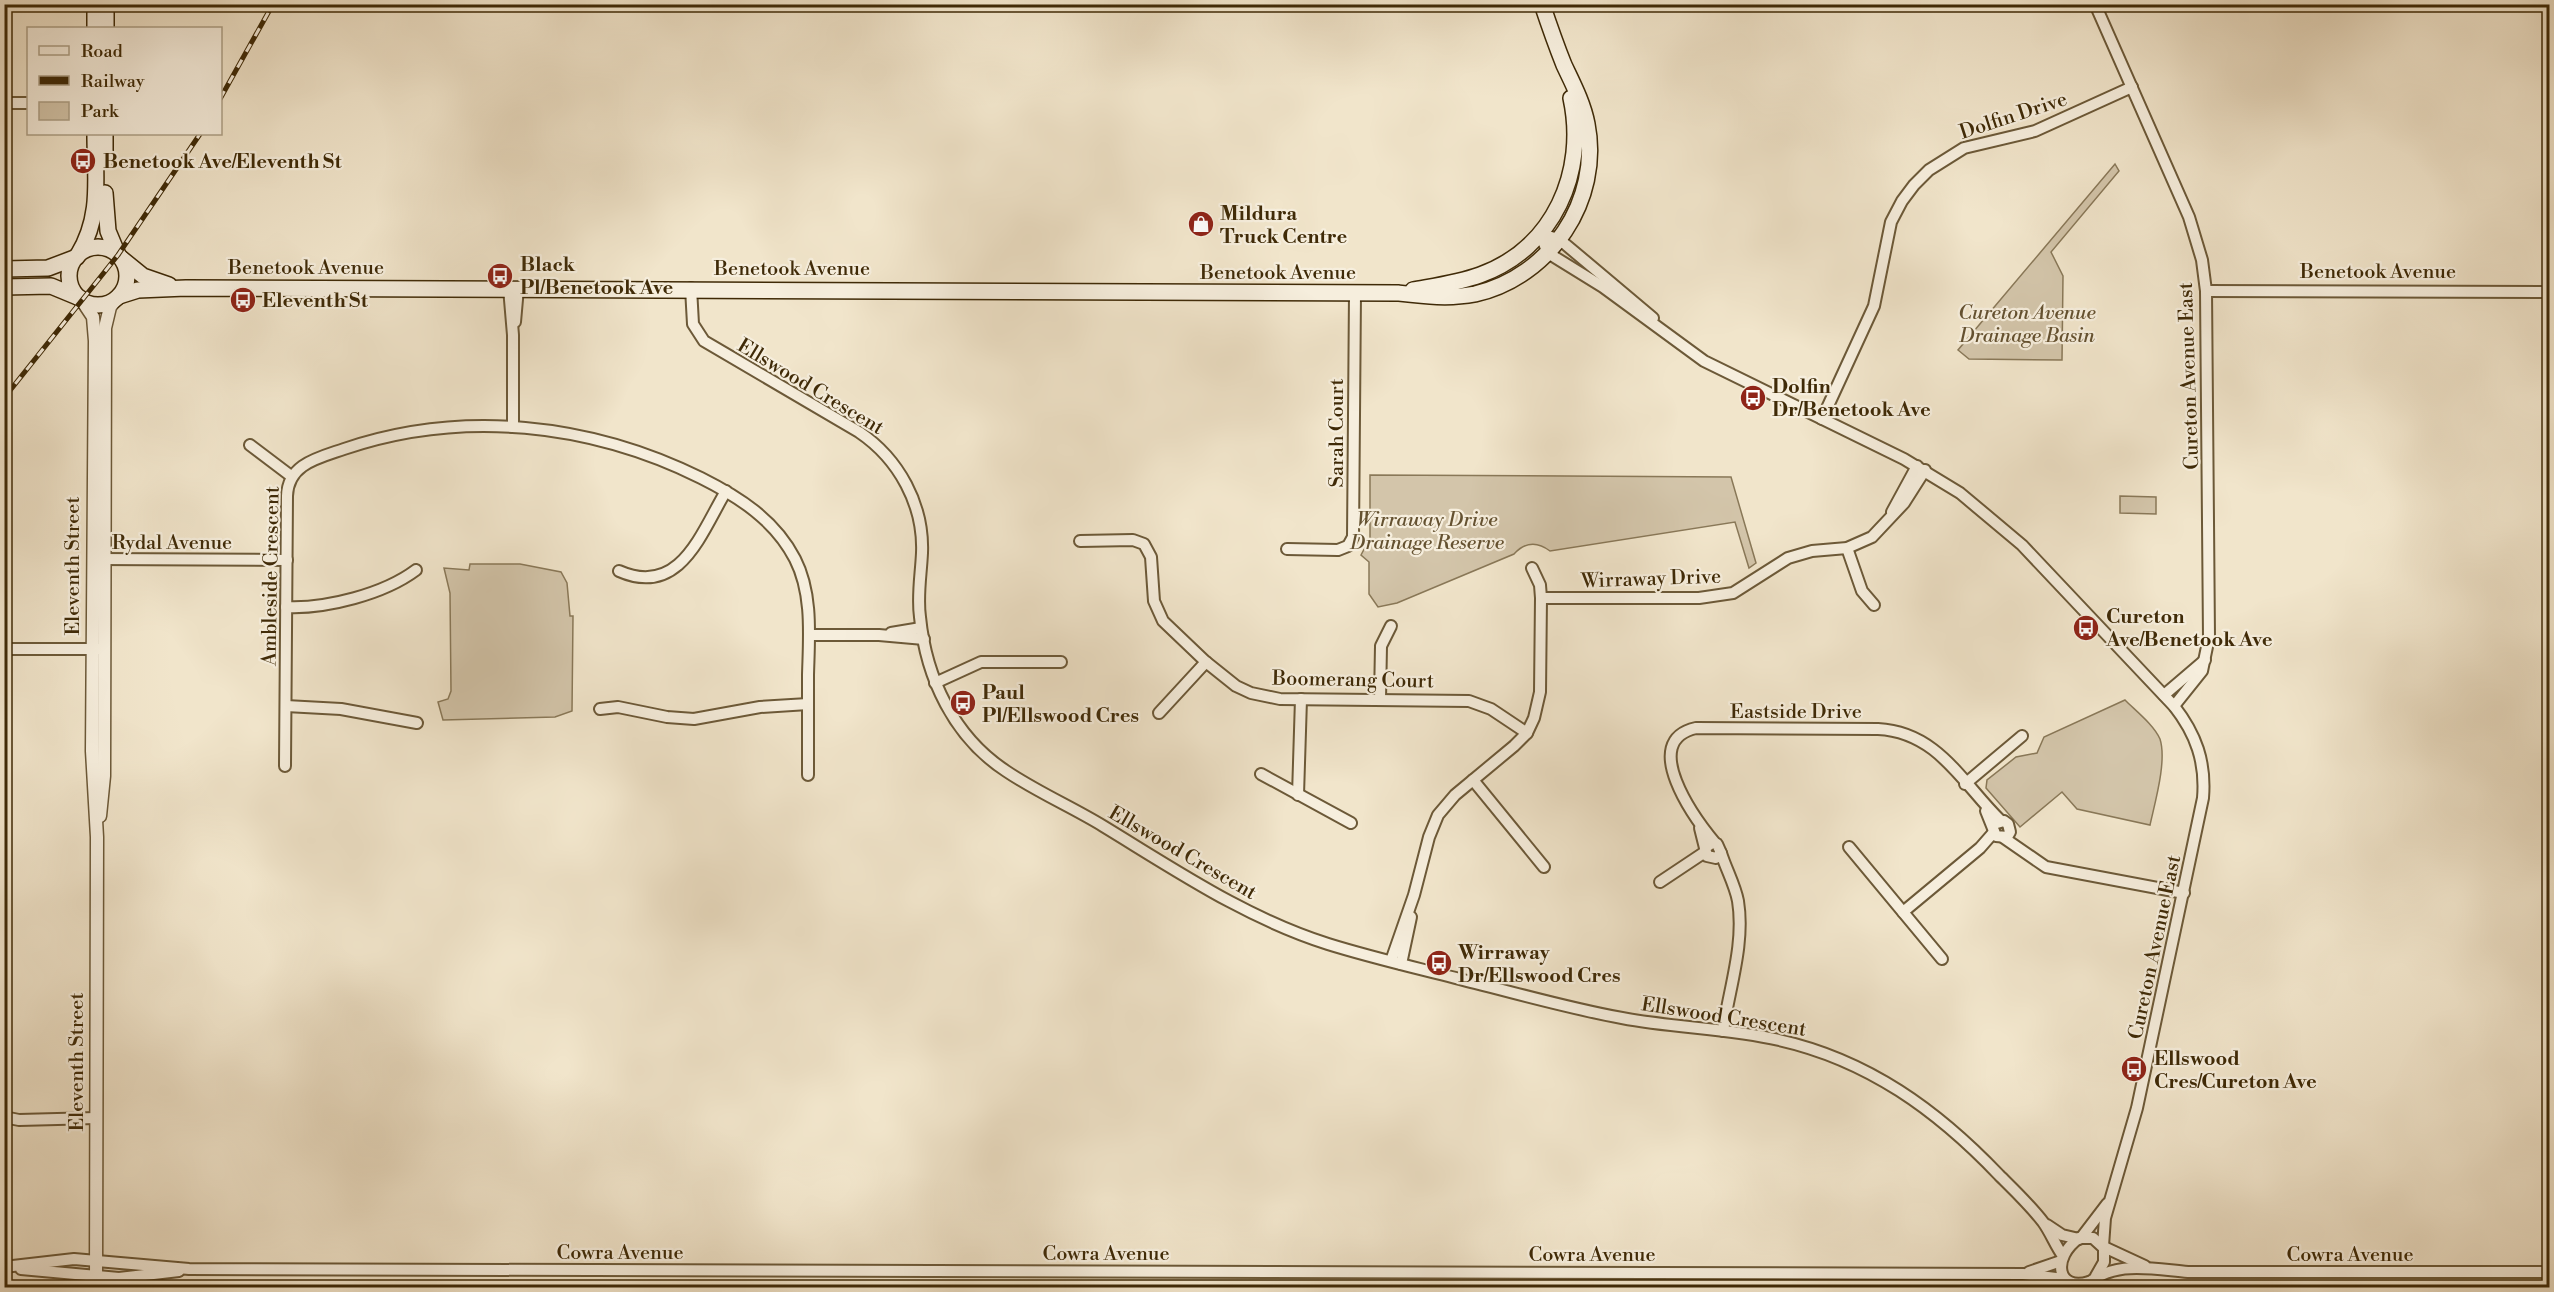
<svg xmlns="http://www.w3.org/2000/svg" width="2554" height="1292" font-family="'Libre Bodoni',serif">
  <rect width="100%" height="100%" fill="#f1e5cb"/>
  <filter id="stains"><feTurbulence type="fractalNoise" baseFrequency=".00333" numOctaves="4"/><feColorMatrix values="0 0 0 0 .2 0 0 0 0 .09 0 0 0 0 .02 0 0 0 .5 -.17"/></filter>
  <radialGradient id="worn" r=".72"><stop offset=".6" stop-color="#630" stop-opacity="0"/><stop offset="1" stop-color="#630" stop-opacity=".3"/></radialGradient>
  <!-- green -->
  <g fill="#d3c5aa" stroke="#897858" stroke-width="1.5">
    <polygon points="2115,164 2119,171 2051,252 2063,276 2062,360 1969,359 1958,350"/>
    <path d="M 1370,475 L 1731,477 L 1756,563 L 1749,568 L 1735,522 L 1550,551 C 1537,541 1525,542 1514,554 L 1397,603 L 1378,607 L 1369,594 L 1369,562 L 1361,555 L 1370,538 Z"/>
    <polygon points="2120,496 2156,497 2156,514 2120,513"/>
    <polygon points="470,564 520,564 561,572 567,583 570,616 573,616 572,711 555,717 443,720 438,702 448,699 451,691 450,593 444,568 469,570"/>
    <path d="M 2125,700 C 2136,711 2154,725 2160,739 C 2167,761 2155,802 2150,825 L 2077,809 L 2062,792 L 2020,827 L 1986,788 L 1987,780 L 2016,757 L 2037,753 L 2044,737 Z"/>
  </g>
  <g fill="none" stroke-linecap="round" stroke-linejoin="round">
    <!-- minor casing -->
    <g stroke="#6c5938" stroke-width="14">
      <g id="minor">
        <polyline points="2095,4 2189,217 2202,260 2206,291 2209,637 2202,671 2174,706"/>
        <polyline points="4,103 28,103"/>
        <path d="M 1540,234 L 1548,253 L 1603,287 L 1704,361 L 1904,459 L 1960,493 L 2022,545 L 2174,706 C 2196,734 2206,762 2203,798 L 2137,1108 L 2105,1218 L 2103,1246"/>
        <polyline points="1540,234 1559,239 1653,318"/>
        <polyline points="509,288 513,335 513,427"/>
        <path d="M 691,288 L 693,324 L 704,341 L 859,432 C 899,459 924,505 922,553 C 921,575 917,596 920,617 C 926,678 954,737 1006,771 C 1037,792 1072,807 1103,826 C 1177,871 1246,918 1328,944 C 1376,959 1426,970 1475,983 C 1523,995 1572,1009 1622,1018 C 1674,1028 1728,1028 1779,1040 C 1868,1060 1937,1110 1999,1175 C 2014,1190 2030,1205 2043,1222 C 2051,1233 2055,1245 2063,1256"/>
        <polyline points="2206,291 2550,292"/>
        <polyline points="515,322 518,288"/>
        <polyline points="1822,419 1874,306 1891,222 1902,201 1914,185 1929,170 1964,148 2035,131 2132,87"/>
        <polyline points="250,445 291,476"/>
        <polyline points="1892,512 1917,466"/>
        <polyline points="1080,541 1133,540 1144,544 1151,557 1154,601 1163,621 1206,662 1236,686 1251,693 1280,699 1469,701 1491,709 1527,733"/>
        <polyline points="1847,548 1862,591 1874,605"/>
        <polyline points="1287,549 1338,550 1348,546 1353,537 1355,293"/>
        <polyline points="96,559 287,560"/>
        <path d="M 619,571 C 680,598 701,533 726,491"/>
        <polyline points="1541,598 1699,598 1733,593 1788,558 1812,551 1847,548 1872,537 1904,503 1925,470"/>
        <path d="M 286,607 C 326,609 384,594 416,570"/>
        <polyline points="891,633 921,628"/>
        <polyline points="809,635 879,635 924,639"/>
        <polyline points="4,649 100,649"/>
        <polyline points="935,683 981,662 1061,662"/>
        <polyline points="2164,695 2205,660"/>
        <polyline points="1380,699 1381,646 1391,626"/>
        <polyline points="286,706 341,709 417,723"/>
        <polyline points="600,709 618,707 667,717 694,719 760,707 808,704"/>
        <polyline points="1159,713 1206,662"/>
        <path d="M 285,766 L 287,496 C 288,464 318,458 344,449 C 462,409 590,423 701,478 C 739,497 775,520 795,559 C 813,594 809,637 808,675 C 808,708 808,742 808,775"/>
        <polyline points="1261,774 1351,823"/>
        <polyline points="1473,780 1544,867"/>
        <polyline points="1965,784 2022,736"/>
        <polyline points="1298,795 1301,699"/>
        <polyline points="1986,811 1996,836 2007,837 2010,832 2008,824 2004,821 1997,823"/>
        <polyline points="1700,828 1707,856 1716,858 1721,853 1717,844 1712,843 1706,847"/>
        <polyline points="2004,838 2046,867 2184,893"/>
        <path d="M 1715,843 C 1695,819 1638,741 1696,728 L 1878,729 C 1938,732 1962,783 2001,821"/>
        <polyline points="1849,847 1942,959"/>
        <path d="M 1721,853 C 1726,869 1735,885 1738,901 C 1745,944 1729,989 1723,1031"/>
        <polyline points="1660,882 1705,852"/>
        <polyline points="1903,912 1980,848 1994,832"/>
        <polyline points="1391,961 1414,895 1429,837 1438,815 1455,795 1514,746 1527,733 1534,718 1540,692 1541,598 1540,585 1532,568"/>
        <polyline points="1401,964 1411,917"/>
        <polyline points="4,1117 19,1120 96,1118"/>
        <polyline points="2047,1225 2062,1235 2079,1239"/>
        <polyline points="2081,1238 2107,1204"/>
        <polyline points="2104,1247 2145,1266"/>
        <polyline points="4,1267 74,1259 189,1269 2023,1274 2064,1279"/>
        <polyline points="21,1269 119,1278 179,1271"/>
        <polyline points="2029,1272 2061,1261"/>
        <path d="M 2089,1282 C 2057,1292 2051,1258 2079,1238 L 2093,1238 L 2104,1248 L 2104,1262 L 2096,1276"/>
        <path d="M 2083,1288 C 2112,1259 2151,1269 2188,1272 L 2550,1272"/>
      </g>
    </g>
    <!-- tertiary casing -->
    <g stroke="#6c5938" stroke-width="15">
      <g id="tertiary">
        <polyline points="81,299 93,317 95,341 92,751 97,837 96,1288"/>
        <polyline points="100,816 104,776 105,328 110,307 117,298"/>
      </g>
    </g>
    <!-- secondary casing -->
    <g stroke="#3f2a07" stroke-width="18">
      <g id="secondary">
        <polyline points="95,28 95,4"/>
        <polyline points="106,28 106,4"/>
        <polyline points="105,160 105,134"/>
        <polyline points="105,193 108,231 118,255"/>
        <circle cx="98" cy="276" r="29"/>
        <path d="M 78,255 C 102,216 95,178 95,134"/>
        <polyline points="122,259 143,276 169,285"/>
        <polyline points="4,269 48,268 77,257"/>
        <polyline points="4,287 51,286 80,298"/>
        <path d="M 1413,290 C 1435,286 1458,283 1480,275 C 1554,248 1587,172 1571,98"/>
        <path d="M 119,296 L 138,290 L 186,288 L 1398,293 C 1424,296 1449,299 1475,294 C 1550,277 1602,200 1587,124 C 1583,103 1573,84 1564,65 C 1556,45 1549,25 1542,4"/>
      </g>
    </g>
    <!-- minor -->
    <use href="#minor" stroke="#f6eedd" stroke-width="10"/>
    <!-- tertiary -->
    <use href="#tertiary" stroke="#f6eedd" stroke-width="12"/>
    <!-- secondary -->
    <use href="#secondary" stroke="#f6eedd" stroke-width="15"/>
    <!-- rail casing -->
    <g stroke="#3f2a07" stroke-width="5">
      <g id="rail">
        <polyline points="220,99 273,4"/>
        <polyline points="4,398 118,255 200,134"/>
      </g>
    </g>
    <!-- rail -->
    <use href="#rail" stroke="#f6eedd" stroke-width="3" stroke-dasharray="9" stroke-linecap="butt"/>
  </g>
  <!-- icons -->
  <defs>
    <g id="bus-disc" transform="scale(1.35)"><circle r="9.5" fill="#8f2418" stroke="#f6eedd"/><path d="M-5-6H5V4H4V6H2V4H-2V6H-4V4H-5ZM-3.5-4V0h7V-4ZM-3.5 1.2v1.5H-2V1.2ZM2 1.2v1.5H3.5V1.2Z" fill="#fff"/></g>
    <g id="shop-disc" transform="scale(1.35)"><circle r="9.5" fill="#8f2418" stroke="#f6eedd"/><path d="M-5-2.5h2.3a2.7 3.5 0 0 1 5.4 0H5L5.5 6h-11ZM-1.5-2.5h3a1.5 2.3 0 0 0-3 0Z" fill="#fff"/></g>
  </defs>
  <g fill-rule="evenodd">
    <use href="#bus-disc" x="83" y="161"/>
    <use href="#shop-disc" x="1201" y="224"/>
    <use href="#bus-disc" x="500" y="276"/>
    <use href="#bus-disc" x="243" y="300"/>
    <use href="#bus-disc" x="1753" y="398"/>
    <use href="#bus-disc" x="2086" y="628"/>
    <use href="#bus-disc" x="963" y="703"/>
    <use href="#bus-disc" x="1439" y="963"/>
    <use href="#bus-disc" x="2134" y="1069"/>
  </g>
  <g text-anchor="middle" stroke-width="4.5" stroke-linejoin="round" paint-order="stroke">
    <!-- street labels -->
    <g font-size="20" fill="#3f2a07" stroke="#f6eedd">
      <text transform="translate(2013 115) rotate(-18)" y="7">Dolfin Drive</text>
      <text x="306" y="274">Benetook Avenue</text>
      <text x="792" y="275">Benetook Avenue</text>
      <text x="2378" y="278">Benetook Avenue</text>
      <text x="1278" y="279">Benetook Avenue</text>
      <text transform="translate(2188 376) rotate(-92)" y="7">Cureton Avenue East</text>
      <text transform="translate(811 386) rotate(31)" y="7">Ellswood Crescent</text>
      <text transform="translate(1336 433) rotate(-90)" y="7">Sarah Court</text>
      <text x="172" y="549">Rydal Avenue</text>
      <text transform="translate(72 566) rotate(-90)" y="7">Eleventh Street</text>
      <text transform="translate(270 576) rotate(-89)" y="7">Ambleside Crescent</text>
      <text transform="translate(1651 578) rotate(-2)" y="7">Wirraway Drive</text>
      <text transform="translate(1353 679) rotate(1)" y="7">Boomerang Court</text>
      <text x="1796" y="718">Eastside Drive</text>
      <text transform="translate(1183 852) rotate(30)" y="7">Ellswood Crescent</text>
      <text transform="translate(2154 947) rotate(-78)" y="7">Cureton Avenue East</text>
      <text transform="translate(1724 1016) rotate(9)" y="7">Ellswood Crescent</text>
      <text transform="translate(76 1062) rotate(-90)" y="7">Eleventh Street</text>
      <text x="620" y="1259">Cowra Avenue</text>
      <text x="1106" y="1260">Cowra Avenue</text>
      <text x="1592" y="1261">Cowra Avenue</text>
      <text x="2350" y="1261">Cowra Avenue</text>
    </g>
    <!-- poi labels -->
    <g font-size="20" font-weight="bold" fill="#3f2a07" stroke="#f6eedd" text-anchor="start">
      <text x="103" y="168">Benetook Ave/Eleventh St</text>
      <text x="1220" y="220">Mildura<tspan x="1220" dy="23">Truck Centre</tspan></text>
      <text x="520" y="271">Black<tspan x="520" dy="23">Pl/Benetook Ave</tspan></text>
      <text x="262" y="307">Eleventh St</text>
      <text x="1772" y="393">Dolfin<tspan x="1772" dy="23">Dr/Benetook Ave</tspan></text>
      <text x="2106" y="623">Cureton<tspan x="2106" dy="23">Ave/Benetook Ave</tspan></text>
      <text x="982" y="699">Paul<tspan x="982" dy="23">Pl/Ellswood Cres</tspan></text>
      <text x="1458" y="959">Wirraway<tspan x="1458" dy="23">Dr/Ellswood Cres</tspan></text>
      <text x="2154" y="1065">Ellswood<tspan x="2154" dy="23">Cres/Cureton Ave</tspan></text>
    </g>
    <!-- park labels -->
    <g font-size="20" font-style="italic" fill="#645130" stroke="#f6eedd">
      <text x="2027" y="319">Cureton Avenue<tspan x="2027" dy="23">Drainage Basin</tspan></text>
      <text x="1427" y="526">Wirraway Drive<tspan x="1427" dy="23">Drainage Reserve</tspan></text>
    </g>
  </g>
  <!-- margin -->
  <rect width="2554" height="1292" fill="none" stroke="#f1e5cb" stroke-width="24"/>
  <rect x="6" y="6" width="2542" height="1280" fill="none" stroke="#3f2a07" stroke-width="3"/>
  <rect x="12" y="12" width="2530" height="1268" fill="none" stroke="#3f2a07" stroke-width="1.5"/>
  <!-- legend -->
  <rect x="27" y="27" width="195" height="108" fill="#f6eedd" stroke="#ada087" stroke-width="1.5"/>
  <rect x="39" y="46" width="30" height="9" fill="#f6eedd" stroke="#ada087" stroke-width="1.5"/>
  <text x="81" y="57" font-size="18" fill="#3f2a07">Road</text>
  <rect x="39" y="76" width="30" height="9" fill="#3f2a07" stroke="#ada087" stroke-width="1.5"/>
  <text x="81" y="87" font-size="18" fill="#3f2a07">Railway</text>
  <rect x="39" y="102" width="30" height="18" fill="#d3c5aa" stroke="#ada087" stroke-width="1.5"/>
  <text x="81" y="117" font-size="18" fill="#3f2a07">Park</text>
  <rect width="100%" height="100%" filter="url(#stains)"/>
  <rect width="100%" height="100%" fill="url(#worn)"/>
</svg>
